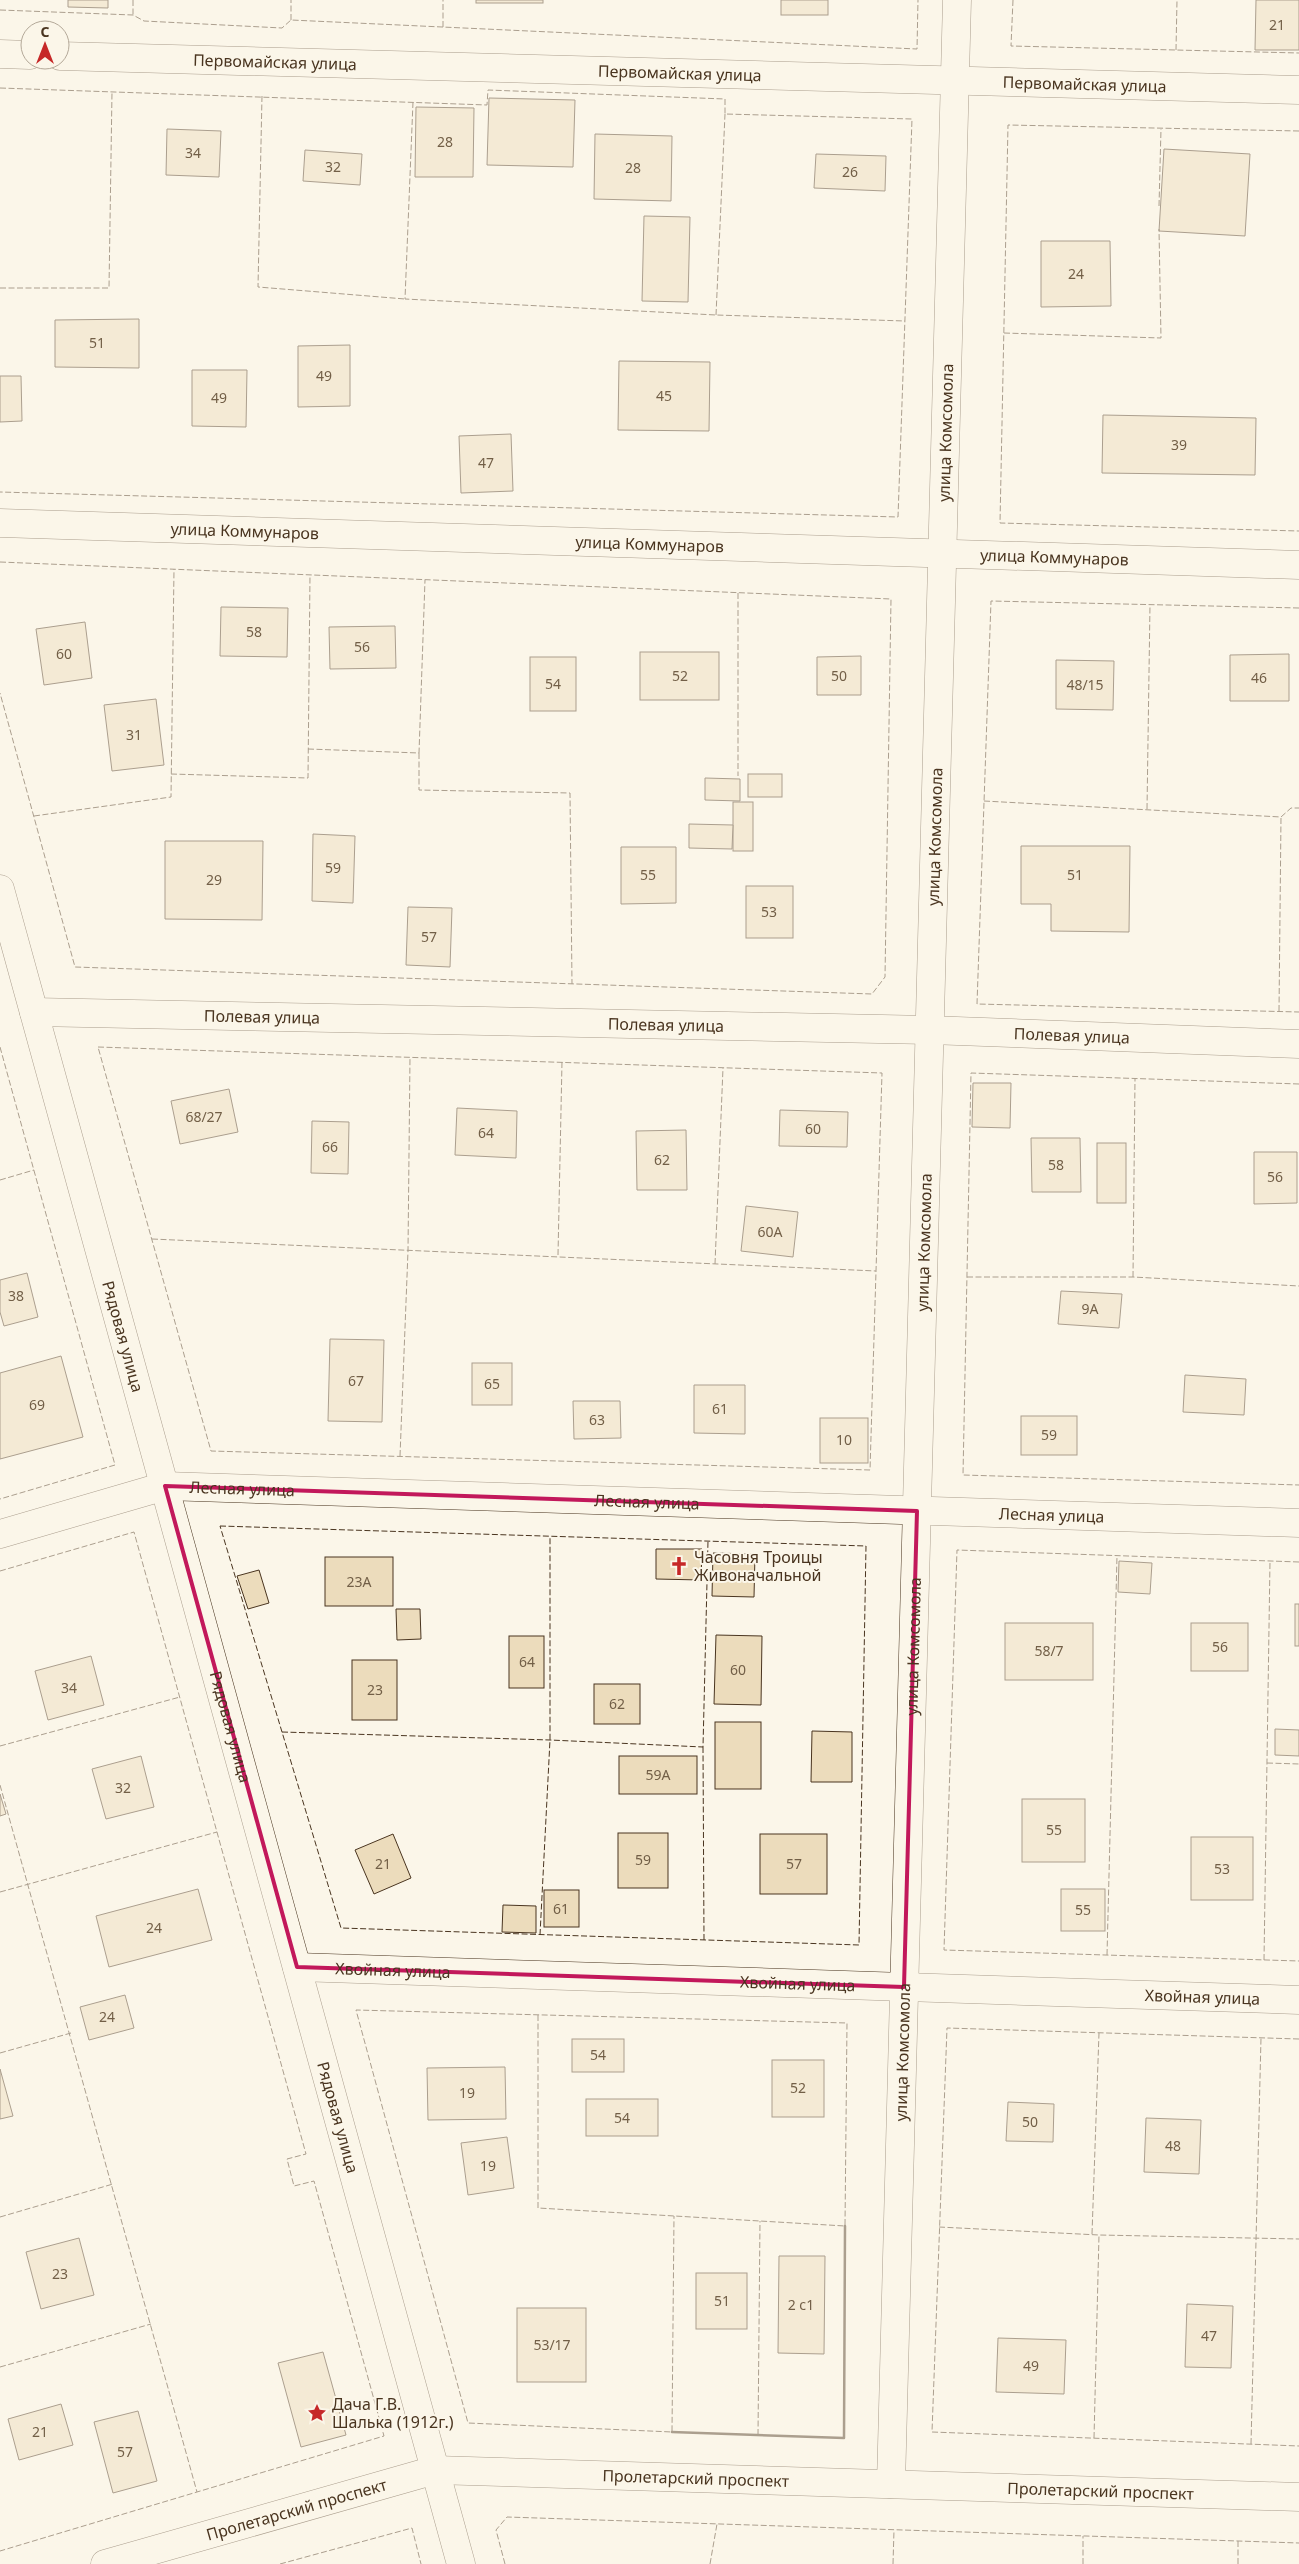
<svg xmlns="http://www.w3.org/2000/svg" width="1299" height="2564" font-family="'Noto Sans',sans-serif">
  <rect width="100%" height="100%" fill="#fbf6e9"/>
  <!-- building -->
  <g fill="#ecdcbc" stroke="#4a3520">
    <polygon points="68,0 108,0 108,8 68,7"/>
    <rect x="476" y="0" width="67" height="3"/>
    <rect x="781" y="0" width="47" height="15"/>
    <polygon points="1256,0 1299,0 1299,50 1255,50"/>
    <polygon points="489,98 575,100 573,167 487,165"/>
    <polygon points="416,107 474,108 473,177 415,177"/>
    <polygon points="167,129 221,131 219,177 166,175"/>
    <polygon points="595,134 672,136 671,201 594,199"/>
    <polygon points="1164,149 1250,154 1245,236 1159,231"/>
    <polygon points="305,150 362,154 360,185 303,181"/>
    <polygon points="816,154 886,156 885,191 814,188"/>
    <polygon points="644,216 690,217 688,302 642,301"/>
    <polygon points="1041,241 1110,241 1111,306 1041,307"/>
    <polygon points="139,319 139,368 55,367 55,320"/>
    <polygon points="350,345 350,406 298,407 298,346"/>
    <polygon points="619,361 710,362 709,431 618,430"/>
    <polygon points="192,370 247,370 246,427 192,426"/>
    <polygon points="0,376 21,376 22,421 0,422"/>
    <polygon points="1103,415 1256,418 1255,475 1102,473"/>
    <polygon points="511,434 513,491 461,493 459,436"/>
    <polygon points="221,607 288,608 287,657 220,656"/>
    <polygon points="85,622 92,678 44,685 36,629"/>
    <polygon points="395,626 396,668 330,669 329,627"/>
    <rect x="640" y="652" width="79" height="48"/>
    <polygon points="1289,654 1289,701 1230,701 1230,655"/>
    <polygon points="861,656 861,695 817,695 817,657"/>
    <rect x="530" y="657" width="46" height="54"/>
    <polygon points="1056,660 1114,661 1113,710 1056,709"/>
    <polygon points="156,699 164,765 112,771 104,705"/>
    <rect x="748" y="774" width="34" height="23"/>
    <polygon points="705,778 740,779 740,801 705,800"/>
    <rect x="733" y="802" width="20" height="49"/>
    <polygon points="689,824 733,825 732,849 689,848"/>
    <polygon points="313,834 355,836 353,903 312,901"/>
    <polygon points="165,841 263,841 262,920 165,919"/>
    <polygon points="1021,846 1130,846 1129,932 1051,931 1051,904 1021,904"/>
    <polygon points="621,847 676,847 676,903 621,904"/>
    <rect x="746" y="886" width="47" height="52"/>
    <polygon points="408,907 452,908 450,967 406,965"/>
    <polygon points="973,1083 1011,1083 1010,1128 972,1127"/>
    <polygon points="229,1089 238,1132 180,1144 171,1101"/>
    <polygon points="457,1108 517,1111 516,1158 455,1155"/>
    <polygon points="780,1110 848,1112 847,1147 779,1146"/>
    <polygon points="312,1121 349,1122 348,1174 311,1173"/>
    <polygon points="686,1130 687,1190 637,1190 636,1131"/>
    <polygon points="1031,1138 1080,1138 1081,1192 1032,1192"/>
    <rect x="1097" y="1143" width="29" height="60"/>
    <polygon points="1254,1152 1297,1152 1297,1203 1254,1204"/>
    <polygon points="746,1206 798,1212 793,1257 741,1251"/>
    <polygon points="27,1273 38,1317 4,1326 0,1312 0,1280"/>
    <polygon points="1061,1291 1122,1294 1119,1328 1058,1324"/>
    <polygon points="330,1339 384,1340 382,1422 328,1421"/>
    <polygon points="61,1356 83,1437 0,1459 0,1373"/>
    <rect x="472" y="1363" width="40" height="42"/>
    <polygon points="1185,1375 1246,1379 1244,1415 1183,1412"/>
    <polygon points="694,1385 745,1385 745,1434 694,1433"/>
    <polygon points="573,1401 620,1401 621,1438 574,1439"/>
    <rect x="1021" y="1416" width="56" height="39"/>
    <rect x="820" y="1418" width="48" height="45"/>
    <polygon points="656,1549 702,1549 701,1580 656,1579"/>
    <polygon points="713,1553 755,1554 754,1597 712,1596"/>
    <rect x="325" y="1557" width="68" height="49"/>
    <polygon points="1119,1561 1152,1563 1150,1594 1118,1592"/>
    <polygon points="259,1570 269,1603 248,1609 237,1576"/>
    <rect x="1295" y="1604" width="4" height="42"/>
    <polygon points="396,1609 420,1609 421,1639 397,1640"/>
    <rect x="1005" y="1623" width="88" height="57"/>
    <rect x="1191" y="1623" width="57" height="48"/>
    <polygon points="716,1635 762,1636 761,1705 714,1704"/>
    <rect x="509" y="1636" width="35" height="52"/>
    <polygon points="91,1656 104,1705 48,1720 35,1671"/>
    <rect x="352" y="1660" width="45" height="60"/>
    <rect x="594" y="1684" width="46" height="40"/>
    <rect x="715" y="1722" width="46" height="67"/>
    <polygon points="1275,1729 1299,1730 1299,1756 1275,1755"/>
    <polygon points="812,1731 852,1732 852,1782 811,1782"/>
    <polygon points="141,1756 154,1807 106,1819 92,1769"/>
    <rect x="619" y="1756" width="78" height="38"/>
    <polygon points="0,1794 6,1814 0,1816"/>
    <rect x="1022" y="1799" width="63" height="63"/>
    <rect x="618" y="1833" width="50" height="55"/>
    <polygon points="393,1834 411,1878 374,1894 355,1850"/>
    <rect x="760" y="1834" width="67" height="60"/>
    <rect x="1191" y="1837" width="62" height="63"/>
    <polygon points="198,1889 212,1940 109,1967 96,1916"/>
    <rect x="1061" y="1889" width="44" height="42"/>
    <rect x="544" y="1890" width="35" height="37"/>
    <polygon points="503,1905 536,1906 536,1933 502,1932"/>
    <polygon points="125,1995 134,2028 89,2040 80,2007"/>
    <rect x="572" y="2039" width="52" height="33"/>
    <rect x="772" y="2060" width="52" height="57"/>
    <polygon points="505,2067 506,2119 428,2120 427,2068"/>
    <polygon points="0,2069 13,2116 0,2119"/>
    <rect x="586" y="2099" width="72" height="37"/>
    <polygon points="1008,2102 1054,2104 1053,2142 1006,2141"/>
    <polygon points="1146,2118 1201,2120 1199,2174 1144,2172"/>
    <polygon points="507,2137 514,2188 468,2195 461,2143"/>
    <polygon points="79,2238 94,2295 41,2309 26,2252"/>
    <polygon points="779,2256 825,2256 824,2354 778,2353"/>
    <rect x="696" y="2273" width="51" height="56"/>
    <polygon points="1187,2304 1233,2306 1231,2368 1185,2367"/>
    <rect x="517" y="2308" width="69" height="74"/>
    <polygon points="998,2338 1066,2340 1064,2394 996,2392"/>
    <polygon points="323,2352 346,2435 301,2447 278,2363"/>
    <polygon points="61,2404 73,2445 19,2460 8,2419"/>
    <polygon points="138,2411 157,2481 113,2493 94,2422"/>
  </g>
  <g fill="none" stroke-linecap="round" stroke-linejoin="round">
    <!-- minor casing -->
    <g stroke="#4a3520" stroke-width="29">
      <g id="minor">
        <polyline points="0,54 30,55"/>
        <path id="s1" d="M 60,56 L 1299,90"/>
        <path id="s2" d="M 0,523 L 1299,565"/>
        <path id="s3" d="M 0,889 L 461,2564"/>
        <path id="s4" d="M 34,1012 L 930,1030 L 1299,1044"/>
        <path id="s5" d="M 0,1534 L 165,1486 L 1299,1523"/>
        <path id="s6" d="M 297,1967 L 1299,2000"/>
        <path id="s7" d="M 891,2484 L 957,0"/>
        <path id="s8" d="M 105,2564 L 435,2470 L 1299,2497"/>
      </g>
    </g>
    <!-- minor -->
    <use href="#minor" stroke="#fbf6e9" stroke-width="28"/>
    <!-- fence -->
    <g stroke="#4a3520" stroke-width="1" stroke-dasharray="6 2.5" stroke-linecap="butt">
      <polyline points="133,0 133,15"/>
      <polyline points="1013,0 1011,46 1299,53"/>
      <polyline points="0,10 133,15 144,21 282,28 291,20 917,49 918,0"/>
      <polyline points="291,20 291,0"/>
      <polyline points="443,27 443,0"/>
      <polyline points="1176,50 1177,0"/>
      <polyline points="0,88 487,105 488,90 725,99 725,114 912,119 898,517 0,492"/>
      <polyline points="262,96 258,287 405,299"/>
      <polyline points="413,102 405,299 716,315 905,321"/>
      <polyline points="1299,131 1008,125 1000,523 1299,531"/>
      <polyline points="1159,206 1161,129"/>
      <polyline points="0,288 109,288 112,92"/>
      <polyline points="716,315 725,114"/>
      <polyline points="1004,333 1161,338 1159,229"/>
      <polyline points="0,562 891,599 885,977 872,994 75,967 0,693"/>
      <polyline points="738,593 738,776"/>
      <polyline points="1299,608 991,601 977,1004 1299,1012"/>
      <polyline points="308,749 419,753 425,580"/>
      <polyline points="419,753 419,790 570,793 572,984"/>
      <polyline points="171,774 308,778 310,575"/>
      <polyline points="984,801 1281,817 1291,808 1299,808"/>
      <polyline points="1147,809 1150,605"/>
      <polyline points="34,816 171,797 174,569"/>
      <polyline points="1279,1011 1281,817"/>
      <polyline points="0,1047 115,1465 0,1499"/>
      <polygon points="98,1047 882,1073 870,1470 211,1451"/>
      <polyline points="1299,1084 971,1073 963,1475 1299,1485"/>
      <polyline points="0,1180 34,1170"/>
      <polyline points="152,1239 876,1271"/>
      <polyline points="558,1255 562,1062"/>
      <polyline points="715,1264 723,1068"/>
      <polyline points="967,1277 1133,1277 1299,1286"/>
      <polyline points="1133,1277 1135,1079"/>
      <polyline points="400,1456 408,1251 410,1057"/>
      <polygon points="220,1526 866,1546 859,1945 341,1928"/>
      <polyline points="1299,1562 957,1550 944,1950 1299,1961"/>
      <polyline points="0,1571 134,1532 306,2154 287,2159 294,2186 314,2181 384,2436 0,2551"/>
      <polyline points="282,1732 550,1740 703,1747 708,1541"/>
      <polyline points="0,1746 180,1697"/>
      <polyline points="703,1747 704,1940"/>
      <polyline points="1267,1763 1299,1764"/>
      <polyline points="0,1785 197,2492"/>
      <polyline points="0,1892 217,1832"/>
      <polyline points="540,1935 550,1740 550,1536"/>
      <polyline points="1107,1955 1117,1556"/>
      <polyline points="1264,1960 1270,1561"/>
      <polyline points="538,2015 538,2208 845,2226 847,2023 356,2010 468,2423 672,2432 674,2216"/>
      <polyline points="1299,2039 947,2028 932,2432 1299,2446"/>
      <polyline points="0,2053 71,2033"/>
      <polyline points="0,2217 113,2184"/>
      <polyline points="939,2227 1099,2235 1299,2239"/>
      <polyline points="1092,2234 1099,2033"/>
      <polyline points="0,2367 151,2324"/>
      <polyline points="758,2435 760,2221"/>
      <polyline points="1094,2438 1099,2235"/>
      <polyline points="1251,2444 1261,2038"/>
      <polyline points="280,2564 412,2528 421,2564"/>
      <polyline points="505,2564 496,2530 507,2517 1299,2543"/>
      <polyline points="710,2564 717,2524"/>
      <polyline points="893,2564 894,2530"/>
      <polyline points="1083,2564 1083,2536"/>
      <polyline points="1238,2564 1238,2541"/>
    </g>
    <!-- wall -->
    <polyline stroke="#4a3520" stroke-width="2.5" points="672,2432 844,2438 845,2226"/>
  </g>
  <!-- marked area -->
  <path d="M0 0H1299V2564H0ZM 165,1486 L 917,1511 L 904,1987 L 297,1967 Z" fill="#fbf6e9" fill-opacity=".55" fill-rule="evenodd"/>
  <path fill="none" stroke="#c2185b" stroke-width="4" stroke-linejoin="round" d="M 165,1486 L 917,1511 L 904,1987 L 297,1967 Z"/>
  <!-- icons -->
  <defs>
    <g id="church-bare" transform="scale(1.5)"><path d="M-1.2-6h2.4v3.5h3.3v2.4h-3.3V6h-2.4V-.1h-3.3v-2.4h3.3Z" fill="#c62828" stroke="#fbf6e9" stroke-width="2.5" paint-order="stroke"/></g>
    <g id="sight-bare" transform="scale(1.5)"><path d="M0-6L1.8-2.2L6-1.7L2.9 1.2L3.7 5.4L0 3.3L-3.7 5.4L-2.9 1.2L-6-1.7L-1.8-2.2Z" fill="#c62828" stroke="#fbf6e9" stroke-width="2.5" paint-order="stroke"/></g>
  </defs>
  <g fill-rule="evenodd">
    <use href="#church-bare" x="679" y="1566"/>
    <use href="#sight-bare" x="317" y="2413"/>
  </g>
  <g text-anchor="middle" stroke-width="4" stroke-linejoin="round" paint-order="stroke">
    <!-- number labels -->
    <g font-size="14" fill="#725f47">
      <text x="1277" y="30">21</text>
      <text x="445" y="147">28</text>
      <text x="193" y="158">34</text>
      <text x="333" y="172">32</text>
      <text x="633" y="173">28</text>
      <text x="850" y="177">26</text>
      <text x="1076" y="279">24</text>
      <text x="97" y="348">51</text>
      <text x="324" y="381">49</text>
      <text x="664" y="401">45</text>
      <text x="219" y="403">49</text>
      <text x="1179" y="450">39</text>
      <text x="486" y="468">47</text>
      <text x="254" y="637">58</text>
      <text x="362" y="652">56</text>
      <text x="64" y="659">60</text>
      <text x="680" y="681">52</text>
      <text x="839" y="681">50</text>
      <text x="1259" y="683">46</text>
      <text x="553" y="689">54</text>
      <text x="1085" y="690">48/15</text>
      <text x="134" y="740">31</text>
      <text x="333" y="873">59</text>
      <text x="648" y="880">55</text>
      <text x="1075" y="880">51</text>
      <text x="214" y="885">29</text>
      <text x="769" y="917">53</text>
      <text x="429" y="942">57</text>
      <text x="204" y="1122">68/27</text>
      <text x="813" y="1134">60</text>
      <text x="486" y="1138">64</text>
      <text x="330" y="1152">66</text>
      <text x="662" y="1165">62</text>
      <text x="1056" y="1170">58</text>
      <text x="1275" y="1182">56</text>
      <text x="770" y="1237">60А</text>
      <text x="16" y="1301">38</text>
      <text x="1090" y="1314">9А</text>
      <text x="356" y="1386">67</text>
      <text x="492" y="1389">65</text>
      <text x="37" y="1410">69</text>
      <text x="720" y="1414">61</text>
      <text x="597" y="1425">63</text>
      <text x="1049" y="1440">59</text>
      <text x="844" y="1445">10</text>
      <text x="359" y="1587">23А</text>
      <text x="1220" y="1652">56</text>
      <text x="1049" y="1656">58/7</text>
      <text x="527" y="1667">64</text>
      <text x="738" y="1675">60</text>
      <text x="69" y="1693">34</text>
      <text x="375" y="1695">23</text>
      <text x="617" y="1709">62</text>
      <text x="658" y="1780">59А</text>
      <text x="123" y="1793">32</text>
      <text x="1054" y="1835">55</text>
      <text x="643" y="1865">59</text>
      <text x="383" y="1869">21</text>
      <text x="794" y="1869">57</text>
      <text x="1222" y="1874">53</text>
      <text x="561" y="1914">61</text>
      <text x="1083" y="1915">55</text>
      <text x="154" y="1933">24</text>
      <text x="107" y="2022">24</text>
      <text x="598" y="2060">54</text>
      <text x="798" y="2093">52</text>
      <text x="467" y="2098">19</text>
      <text x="622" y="2123">54</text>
      <text x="1030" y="2127">50</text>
      <text x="1173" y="2151">48</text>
      <text x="488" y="2171">19</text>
      <text x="60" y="2279">23</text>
      <text x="722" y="2306">51</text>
      <text x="801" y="2310">2 с1</text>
      <text x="1209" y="2341">47</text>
      <text x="552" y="2350">53/17</text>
      <text x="1031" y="2371">49</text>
      <text x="40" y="2437">21</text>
      <text x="125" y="2457">57</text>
    </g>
    <!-- street labels -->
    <g font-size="16" fill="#4a3520" stroke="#fbf6e9">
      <text dy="6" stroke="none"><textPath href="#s1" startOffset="215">Первомайская улица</textPath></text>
      <text dy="6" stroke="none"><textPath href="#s1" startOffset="620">Первомайская улица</textPath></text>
      <text dy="6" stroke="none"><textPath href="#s1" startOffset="1025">Первомайская улица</textPath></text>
      <text dy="6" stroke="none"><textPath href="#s7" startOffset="2052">улица Комсомола</textPath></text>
      <text dy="6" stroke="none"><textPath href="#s2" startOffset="245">улица Коммунаров</textPath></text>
      <text dy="6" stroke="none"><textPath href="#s2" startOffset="650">улица Коммунаров</textPath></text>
      <text dy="6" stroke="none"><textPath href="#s2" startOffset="1055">улица Коммунаров</textPath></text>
      <text dy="6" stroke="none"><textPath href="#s7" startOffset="1648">улица Комсомола</textPath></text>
      <text dy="6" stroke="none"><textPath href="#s4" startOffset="228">Полевая улица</textPath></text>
      <text dy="6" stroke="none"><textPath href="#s4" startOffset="632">Полевая улица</textPath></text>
      <text dy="6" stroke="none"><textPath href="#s4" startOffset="1038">Полевая улица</textPath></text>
      <text dy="6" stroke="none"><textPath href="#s7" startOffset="1242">улица Комсомола</textPath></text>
      <text dy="6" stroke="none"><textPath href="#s3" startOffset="464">Рядовая улица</textPath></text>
      <text dy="6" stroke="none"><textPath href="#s5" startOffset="249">Лесная улица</textPath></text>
      <text dy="6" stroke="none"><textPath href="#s5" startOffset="654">Лесная улица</textPath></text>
      <text dy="6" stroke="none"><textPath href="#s5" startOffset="1059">Лесная улица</textPath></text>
      <text dy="6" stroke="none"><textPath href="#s7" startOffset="838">улица Комсомола</textPath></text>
      <text dy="6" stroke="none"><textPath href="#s3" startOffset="869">Рядовая улица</textPath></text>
      <text dy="6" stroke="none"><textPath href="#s6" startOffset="96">Хвойная улица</textPath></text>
      <text dy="6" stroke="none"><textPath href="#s6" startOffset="501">Хвойная улица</textPath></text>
      <text dy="6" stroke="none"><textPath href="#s6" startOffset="906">Хвойная улица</textPath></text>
      <text dy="6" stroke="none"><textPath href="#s7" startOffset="432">улица Комсомола</textPath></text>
      <text dy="6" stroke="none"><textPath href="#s3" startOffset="1274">Рядовая улица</textPath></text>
      <text dy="6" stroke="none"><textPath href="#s8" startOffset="604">Пролетарский проспект</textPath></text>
      <text dy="6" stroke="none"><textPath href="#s8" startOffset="1009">Пролетарский проспект</textPath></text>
      <text dy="6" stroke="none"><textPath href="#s8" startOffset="199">Пролетарский проспект</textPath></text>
    </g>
    <!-- poi labels -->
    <g font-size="16" fill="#4a3520" stroke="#fbf6e9" text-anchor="start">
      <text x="694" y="1563">Часовня Троицы<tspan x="694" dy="18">Живоначальной</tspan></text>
      <text x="332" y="2410">Дача Г.В.<tspan x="332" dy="18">Шалька (1912г.)</tspan></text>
    </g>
  </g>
  <!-- north arrow -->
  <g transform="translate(45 45)"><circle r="24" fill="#fbf6e9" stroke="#b4a999"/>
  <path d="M0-4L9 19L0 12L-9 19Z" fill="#c62828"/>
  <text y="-8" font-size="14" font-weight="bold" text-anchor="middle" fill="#4a3520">С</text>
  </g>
</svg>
